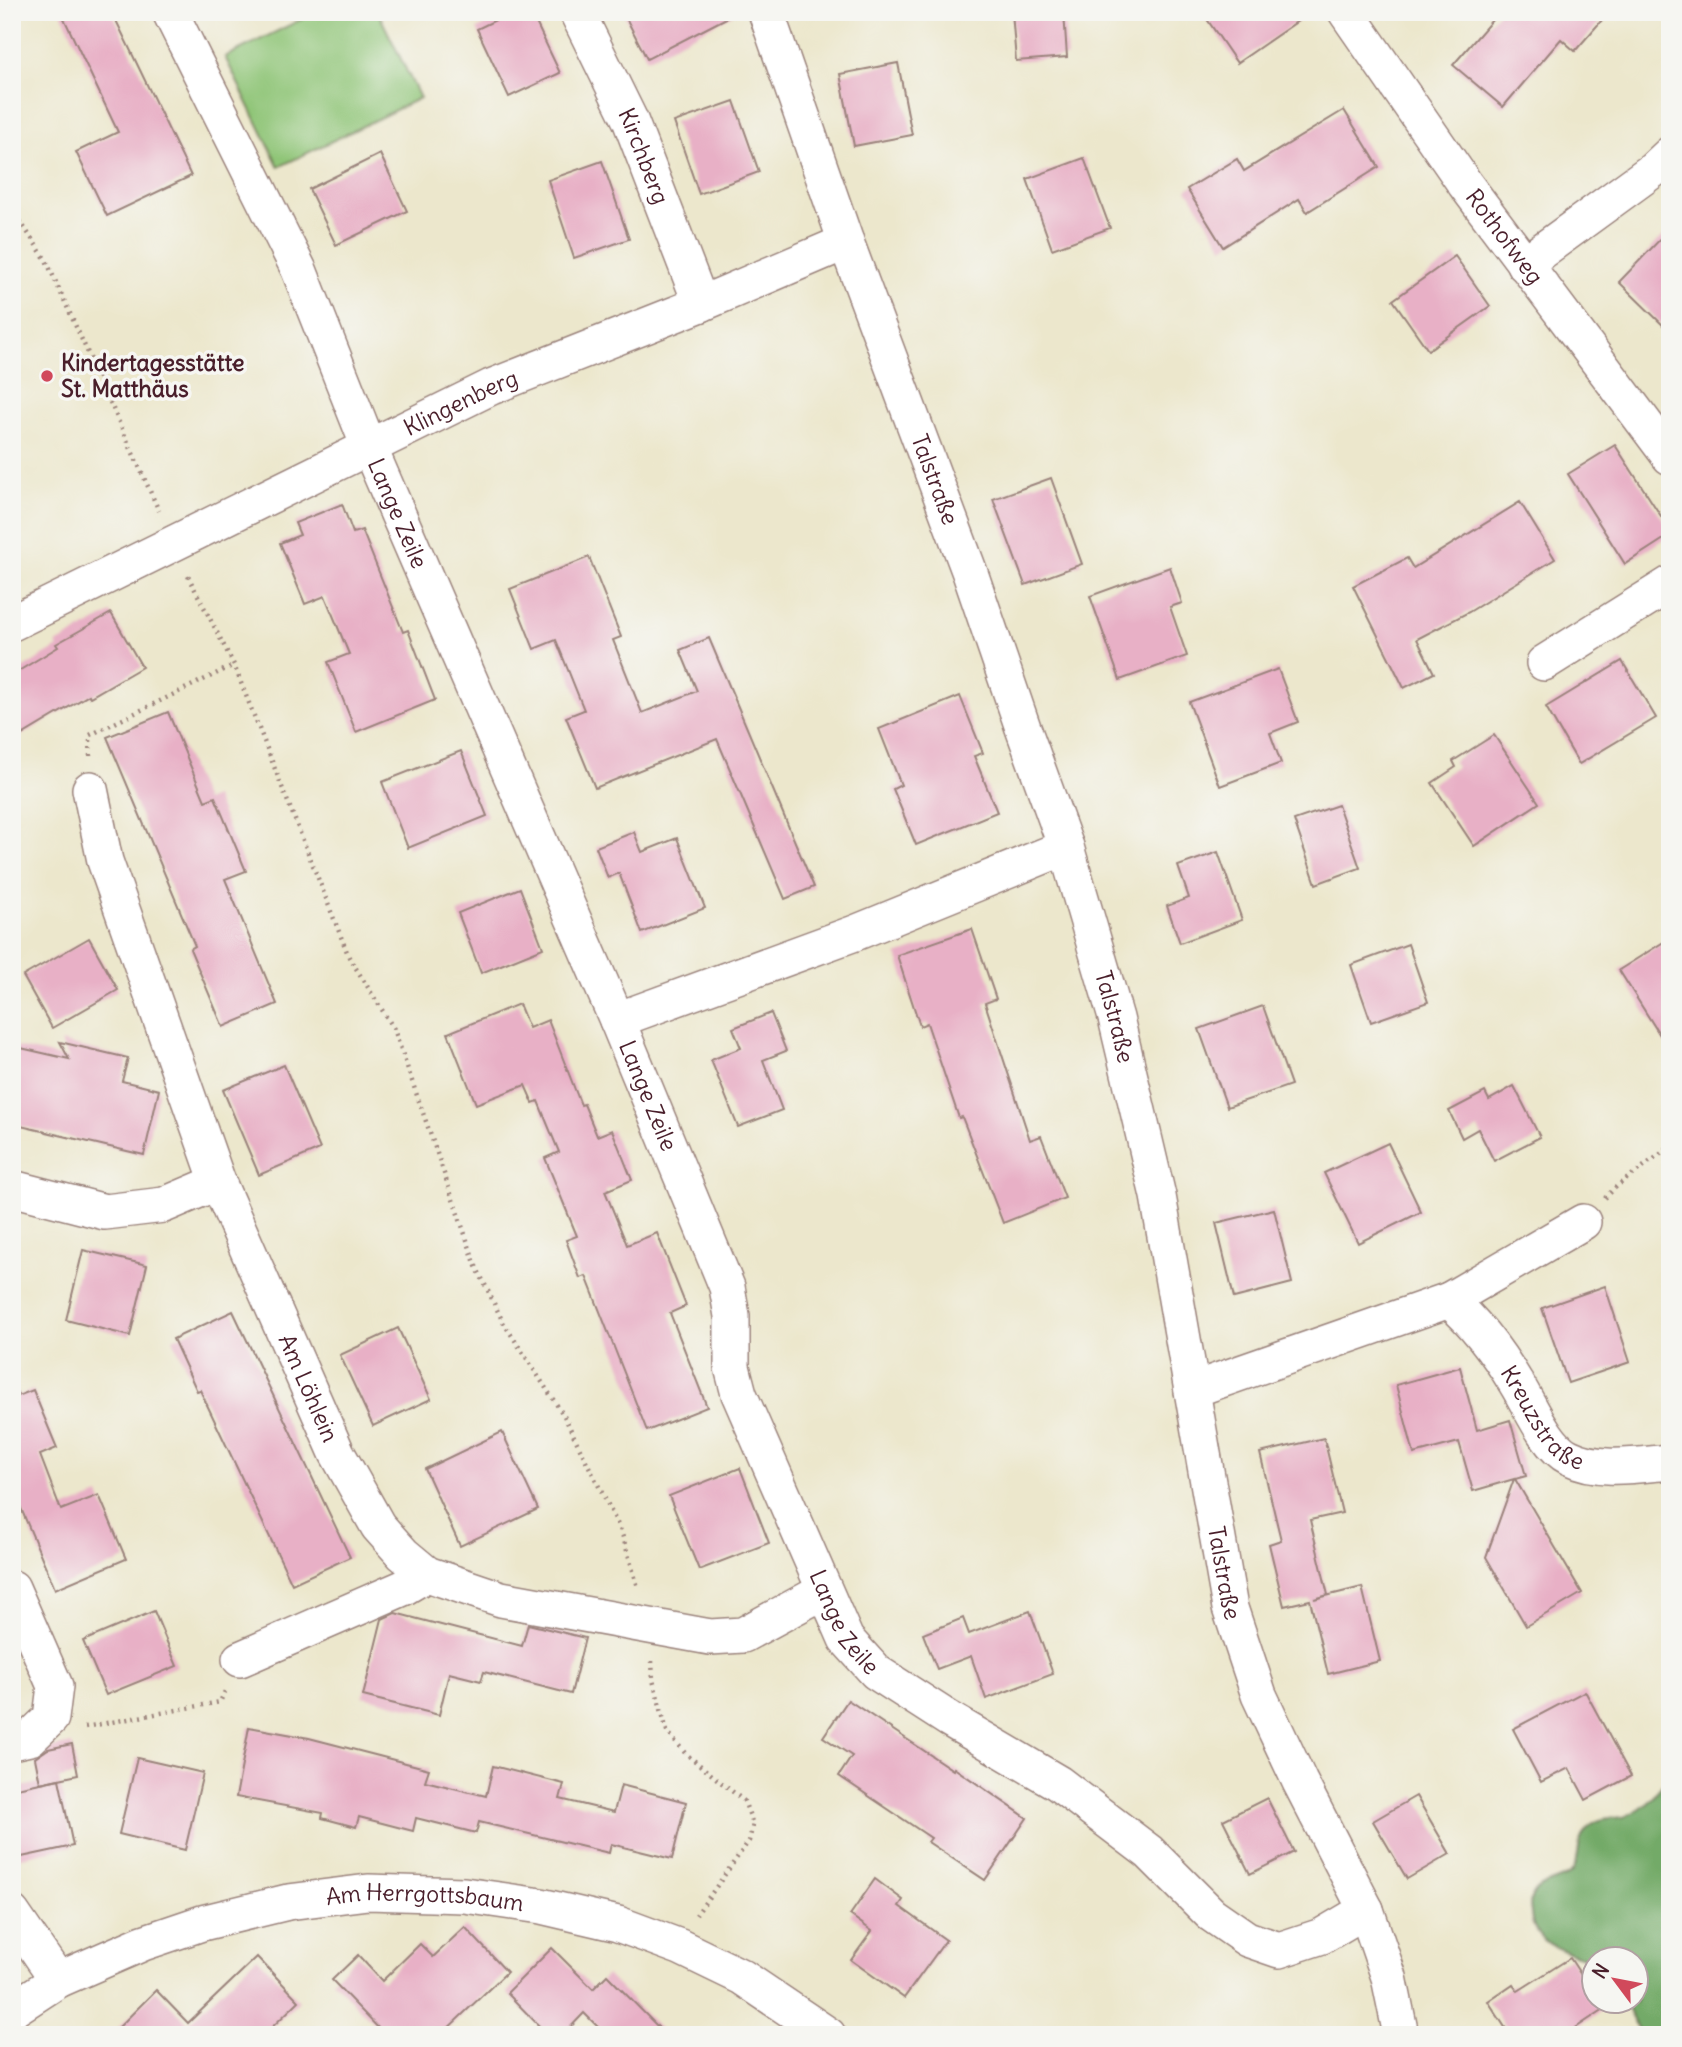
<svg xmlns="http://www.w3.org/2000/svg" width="1682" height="2047" font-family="Delius,sans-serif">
  <rect width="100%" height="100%" fill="#f6f6f2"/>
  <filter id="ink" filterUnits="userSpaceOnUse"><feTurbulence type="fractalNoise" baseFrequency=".0143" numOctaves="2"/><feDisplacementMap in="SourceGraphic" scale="14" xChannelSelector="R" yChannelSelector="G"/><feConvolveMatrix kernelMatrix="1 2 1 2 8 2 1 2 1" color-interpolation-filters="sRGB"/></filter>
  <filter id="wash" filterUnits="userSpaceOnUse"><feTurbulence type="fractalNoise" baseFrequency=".00686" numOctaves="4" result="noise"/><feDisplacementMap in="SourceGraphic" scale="28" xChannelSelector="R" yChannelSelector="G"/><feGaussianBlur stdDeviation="1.57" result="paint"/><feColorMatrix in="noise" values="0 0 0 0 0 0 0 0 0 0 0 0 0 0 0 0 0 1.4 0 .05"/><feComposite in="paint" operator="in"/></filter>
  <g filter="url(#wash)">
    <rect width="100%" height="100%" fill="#ece7cc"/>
    <!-- green -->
    <polygon fill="#8fc577" stroke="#6c7251" stroke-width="2" points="316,12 378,12 420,98 279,167 225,57"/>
    <!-- forest -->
    <path fill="#73aa68" stroke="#5e644a" stroke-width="2" d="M 1670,1776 L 1670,2035 L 1641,2035 L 1624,2002 L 1636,2002 L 1636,1960 C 1626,1960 1601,1962 1594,1961 C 1591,1960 1588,1958 1584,1957 C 1561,1951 1532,1942 1531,1913 C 1530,1908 1530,1901 1532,1897 C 1541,1880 1560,1884 1572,1872 C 1582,1861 1573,1839 1592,1824 C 1600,1817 1613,1819 1623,1817 C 1630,1815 1636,1811 1642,1807 C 1658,1799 1657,1786 1670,1776 Z"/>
    <g id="blocks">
      <!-- building -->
      <g fill="#e8b0c6">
        <polygon points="61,12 112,12 191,176 107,216 76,152 118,132"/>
        <polygon points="512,12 531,12 560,73 509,97 477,29"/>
        <polygon points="623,12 738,12 647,59"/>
        <polygon points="1012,12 1064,12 1067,57 1016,61"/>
        <polygon points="1202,12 1311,12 1237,63"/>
        <polygon points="1499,12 1609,12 1575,51 1561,39 1503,107 1453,65"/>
        <polygon points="898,63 912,135 854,146 840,74"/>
        <polygon points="734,101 759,172 699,194 674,122"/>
        <polygon points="1344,110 1379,167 1307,212 1299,199 1223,247 1187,189 1237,159 1244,171"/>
        <polygon points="380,154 407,211 336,245 309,189"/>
        <polygon points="1084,158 1110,228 1052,249 1027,179"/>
        <polygon points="602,161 629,239 574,258 548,180"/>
        <polygon points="1670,229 1670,332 1619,282"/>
        <polygon points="1455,256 1490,306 1428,350 1393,300"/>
        <polygon points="1615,445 1670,530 1670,535 1625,564 1568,474"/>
        <polygon points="1051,478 1082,564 1025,585 993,499"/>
        <polygon points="1520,502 1555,559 1469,612 1417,639 1434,673 1404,688 1353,586 1407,558 1413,568"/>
        <polygon points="342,504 353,533 362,530 403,632 408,630 435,700 356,732 328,662 349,654 325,596 305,604 280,543 300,535 295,523"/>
        <polygon points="589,557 621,637 613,640 642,713 697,691 680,650 709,638 814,887 785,899 717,739 595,788 566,717 584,710 556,640 534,649 510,589"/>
        <polygon points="1170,567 1182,603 1170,607 1187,656 1120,680 1090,596"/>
        <polygon points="111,613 142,667 90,697 89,695 12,741 12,675 58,647 56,644"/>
        <polygon points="1622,661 1656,718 1579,764 1546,707"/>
        <polygon points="1278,669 1298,722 1270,733 1281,763 1220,786 1189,702"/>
        <polygon points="960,696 983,753 974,756 997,812 916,845 893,789 901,785 879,729"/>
        <polygon points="168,712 205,801 215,797 246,871 225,879 277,1004 223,1027 190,949 195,946 107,737"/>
        <polygon points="1494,735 1539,803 1474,846 1432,783 1456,767 1453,761"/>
        <polygon points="461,751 487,816 408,848 382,782"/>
        <polygon points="1338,805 1360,868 1316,884 1294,820"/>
        <polygon points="634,832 642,852 677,838 705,908 642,933 619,873 608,878 596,847"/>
        <polygon points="1218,852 1242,920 1180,943 1167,906 1189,898 1178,866"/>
        <polygon points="520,888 543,948 481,973 458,913"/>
        <polygon points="972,929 996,999 985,1003 1030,1140 1041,1136 1065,1198 1003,1223 962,1117 959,1118 927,1023 920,1026 897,955"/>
        <polygon points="89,938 118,990 52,1028 23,976"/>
        <polygon points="1670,938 1670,1051 1619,970"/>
        <polygon points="1408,944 1428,1002 1371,1022 1351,965"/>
        <polygon points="519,1004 529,1028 548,1020 581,1105 584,1104 597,1136 612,1130 632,1180 605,1191 627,1245 657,1233 686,1306 670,1313 707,1407 647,1431 586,1276 580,1278 566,1240 577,1236 545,1158 559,1152 538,1101 533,1103 525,1085 476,1104 448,1033"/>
        <polygon points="1263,1006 1291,1085 1227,1107 1199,1029"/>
        <polygon points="771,1013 786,1051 763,1060 782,1110 738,1127 711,1060 741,1048 733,1028"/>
        <polygon points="60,1042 128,1058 122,1081 159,1090 144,1155 12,1124 12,1046 69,1059"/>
        <polygon points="284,1065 320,1149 259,1175 223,1090"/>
        <polygon points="1514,1086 1540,1137 1494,1161 1478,1129 1462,1138 1449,1111 1485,1092 1489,1100"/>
        <polygon points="1388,1143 1421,1212 1358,1243 1324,1173"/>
        <polygon points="1274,1209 1292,1283 1234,1298 1216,1223"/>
        <polygon points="83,1250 147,1265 130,1336 66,1320"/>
        <polygon points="1605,1286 1630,1362 1568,1383 1542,1308"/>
        <polygon points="233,1311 350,1557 292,1584 200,1390 197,1391 173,1339"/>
        <polygon points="398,1328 431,1399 373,1426 340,1355"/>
        <polygon points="1460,1367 1477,1430 1510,1420 1526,1476 1515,1479 1582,1593 1526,1626 1486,1557 1514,1479 1473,1491 1459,1442 1414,1454 1396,1385"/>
        <polygon points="12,1388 15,1388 18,1396 33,1390 57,1448 40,1455 61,1510 99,1495 126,1559 55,1589 12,1487"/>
        <polygon points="502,1432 538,1509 460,1546 425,1469"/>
        <polygon points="1324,1438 1342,1513 1310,1520 1328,1595 1314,1599 1362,1587 1380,1661 1328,1674 1310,1600 1284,1606 1269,1544 1281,1540 1260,1453"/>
        <polygon points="740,1468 769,1543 699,1570 669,1496"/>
        <polygon points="154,1611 177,1666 106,1695 83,1641"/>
        <polygon points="1030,1611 1053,1674 986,1699 971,1656 937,1669 923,1634 963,1618 969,1634"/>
        <polygon points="395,1613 522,1646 528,1624 585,1638 571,1694 484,1672 481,1681 449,1673 439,1715 363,1696 382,1619"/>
        <polygon points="1585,1691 1631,1776 1586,1800 1569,1768 1541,1782 1513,1729"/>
        <polygon points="848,1700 953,1770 954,1768 1027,1818 985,1880 928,1842 931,1838 839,1776 852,1756 823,1737"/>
        <polygon points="249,1727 309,1738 429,1769 425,1781 486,1796 493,1766 564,1784 560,1799 614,1812 621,1785 686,1802 672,1859 611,1844 609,1853 479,1822 476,1833 416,1818 413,1831 359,1817 356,1827 322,1818 323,1813 236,1797"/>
        <polygon points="72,1744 78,1775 40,1783 35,1758 48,1749"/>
        <polygon points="137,1758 203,1773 185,1850 119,1834"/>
        <polygon points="59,1779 73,1846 17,1858 12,1834 12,1789"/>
        <polygon points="1416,1796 1450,1854 1407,1879 1373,1821"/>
        <polygon points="1267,1798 1294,1852 1250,1874 1223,1820"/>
        <polygon points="875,1879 903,1900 899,1906 946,1940 904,1998 851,1960 872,1931 850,1915"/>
        <polygon points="465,1927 507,1972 441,2035 385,2035 332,1980 358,1955 382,1981 420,1944 433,1957"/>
        <polygon points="552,1948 593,1989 607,1975 666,2035 606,2035 584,2013 563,2035 548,2035 507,1993"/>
        <polygon points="257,1957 299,2001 264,2035 111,2035 156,1990 188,2023"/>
        <polygon points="1570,1958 1594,1995 1594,2001 1599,2001 1604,2009 1565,2035 1510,2035 1488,2001 1513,1984 1518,1991"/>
      </g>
    </g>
  </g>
  <g filter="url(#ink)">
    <use href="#blocks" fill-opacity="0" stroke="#9b837c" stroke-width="2"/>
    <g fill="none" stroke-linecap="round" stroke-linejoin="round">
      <!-- minor casing -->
      <g stroke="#9b837c" stroke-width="38">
        <g id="minor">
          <path id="s1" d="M 170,12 L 299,270 L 369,447 L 617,1020 L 727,1287 L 732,1316 L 732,1367 L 739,1394 L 846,1639 L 876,1672 L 949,1719 L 1058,1783 L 1149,1852 L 1211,1914 L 1247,1939 L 1279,1950 L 1322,1936 L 1366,1910"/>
          <path id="s2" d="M 577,12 L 630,120 L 701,304"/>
          <path id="s3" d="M 766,12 L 846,242 L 970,573 L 1023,728 L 1066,847 L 1116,1018 L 1158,1196 L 1230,1608 L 1259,1695 L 1300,1782 L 1366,1910 L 1389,1977 L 1401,2035"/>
          <path id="s4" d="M 1346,12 L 1465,184 L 1670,457"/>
          <polyline points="1524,264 1653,170 1670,154"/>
          <path id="s5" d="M 12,623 L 491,387 L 701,304 L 846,242"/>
          <polyline points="1544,663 1670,584"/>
          <path id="s6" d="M 90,789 L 105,861 L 218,1182 L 337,1453 L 378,1526 L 403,1554 L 427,1574 L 501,1599 L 710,1637 L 743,1635 L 824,1591"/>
          <polyline points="617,1020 855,933 1066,847"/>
          <polyline points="12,1188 105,1212 164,1205 218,1182"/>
          <polyline points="1449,1300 1583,1222"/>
          <path id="s7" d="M 1192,1390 L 1449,1300 C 1476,1323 1498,1353 1516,1383 C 1530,1405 1546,1446 1569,1457 C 1599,1472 1637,1465 1670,1462"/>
          <polyline points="12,1588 55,1686 51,1718 30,1738 12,1742"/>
          <polyline points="240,1659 403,1588 427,1574"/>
          <polyline points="12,1913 58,1980"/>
          <path id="s8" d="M 12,2010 L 58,1980 L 143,1943 L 202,1923 L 288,1902 L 368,1892 L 464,1895 L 541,1906 L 618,1924 L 680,1947 L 742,1977 L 828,2035"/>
        </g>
      </g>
      <!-- path -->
      <g stroke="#9b837c" stroke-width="4.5" stroke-dasharray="2 5" stroke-linecap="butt">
        <polyline points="12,209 46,260 159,511"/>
        <polyline points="188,576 234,665 349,957 394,1029 476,1266 503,1322 564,1416 621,1531 638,1587"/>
        <polyline points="90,756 90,735 234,665"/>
        <polyline points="1605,1198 1617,1186 1670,1147"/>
        <polyline points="652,1661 653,1680 667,1731 685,1753 744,1801 753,1824 749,1841 696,1915"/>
        <polyline points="85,1727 220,1702 225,1691"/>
      </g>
      <!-- minor -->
      <use href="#minor" stroke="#fff" stroke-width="35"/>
    </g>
  </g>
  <!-- markers -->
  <circle fill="#d1495b" stroke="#f6f6f2" stroke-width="2.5" cx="47" cy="376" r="7"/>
  <g text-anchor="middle" stroke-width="7" stroke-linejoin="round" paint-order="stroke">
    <!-- street labels -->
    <g font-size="23" fill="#4a1f2b" stroke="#f6f6f2">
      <text dy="8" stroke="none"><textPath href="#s2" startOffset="159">Kirchberg</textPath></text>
      <text dy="8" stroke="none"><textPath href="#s4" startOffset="275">Rothofweg</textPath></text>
      <text dy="8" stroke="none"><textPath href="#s5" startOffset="500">Klingenberg</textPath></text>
      <text dy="8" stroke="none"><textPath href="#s3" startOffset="497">Talstraße</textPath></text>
      <text dy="8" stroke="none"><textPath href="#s1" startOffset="551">Lange Zeile</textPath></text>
      <text dy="8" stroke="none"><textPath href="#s3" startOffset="1064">Talstraße</textPath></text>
      <text dy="8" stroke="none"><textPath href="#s1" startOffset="1185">Lange Zeile</textPath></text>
      <text dy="8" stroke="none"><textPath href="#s6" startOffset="639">Am Löhlein</textPath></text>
      <text dy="8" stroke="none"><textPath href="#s7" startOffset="424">Kreuzstraße</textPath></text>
      <text dy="8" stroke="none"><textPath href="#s3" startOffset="1631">Talstraße</textPath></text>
      <text dy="8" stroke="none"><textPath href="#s1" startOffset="1752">Lange Zeile</textPath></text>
      <text dy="8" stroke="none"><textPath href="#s8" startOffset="436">Am Herrgottsbaum</textPath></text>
    </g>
    <!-- poi labels -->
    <g font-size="23" font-weight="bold" fill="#4a1f2b" stroke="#f6f6f2" text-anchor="start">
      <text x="61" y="371">Kindertagesstätte<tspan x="61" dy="26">St. Matthäus</tspan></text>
    </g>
  </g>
  <!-- margin -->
  <rect width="1682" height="2047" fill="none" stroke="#f6f6f2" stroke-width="42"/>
  <!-- north arrow -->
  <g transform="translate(1615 1980) rotate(302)"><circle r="33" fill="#f6f6f2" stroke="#b1a0a2" stroke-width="2"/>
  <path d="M0-5L12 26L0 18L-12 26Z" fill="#d1495b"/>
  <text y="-10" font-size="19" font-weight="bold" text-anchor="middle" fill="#4a1f2b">N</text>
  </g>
</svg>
